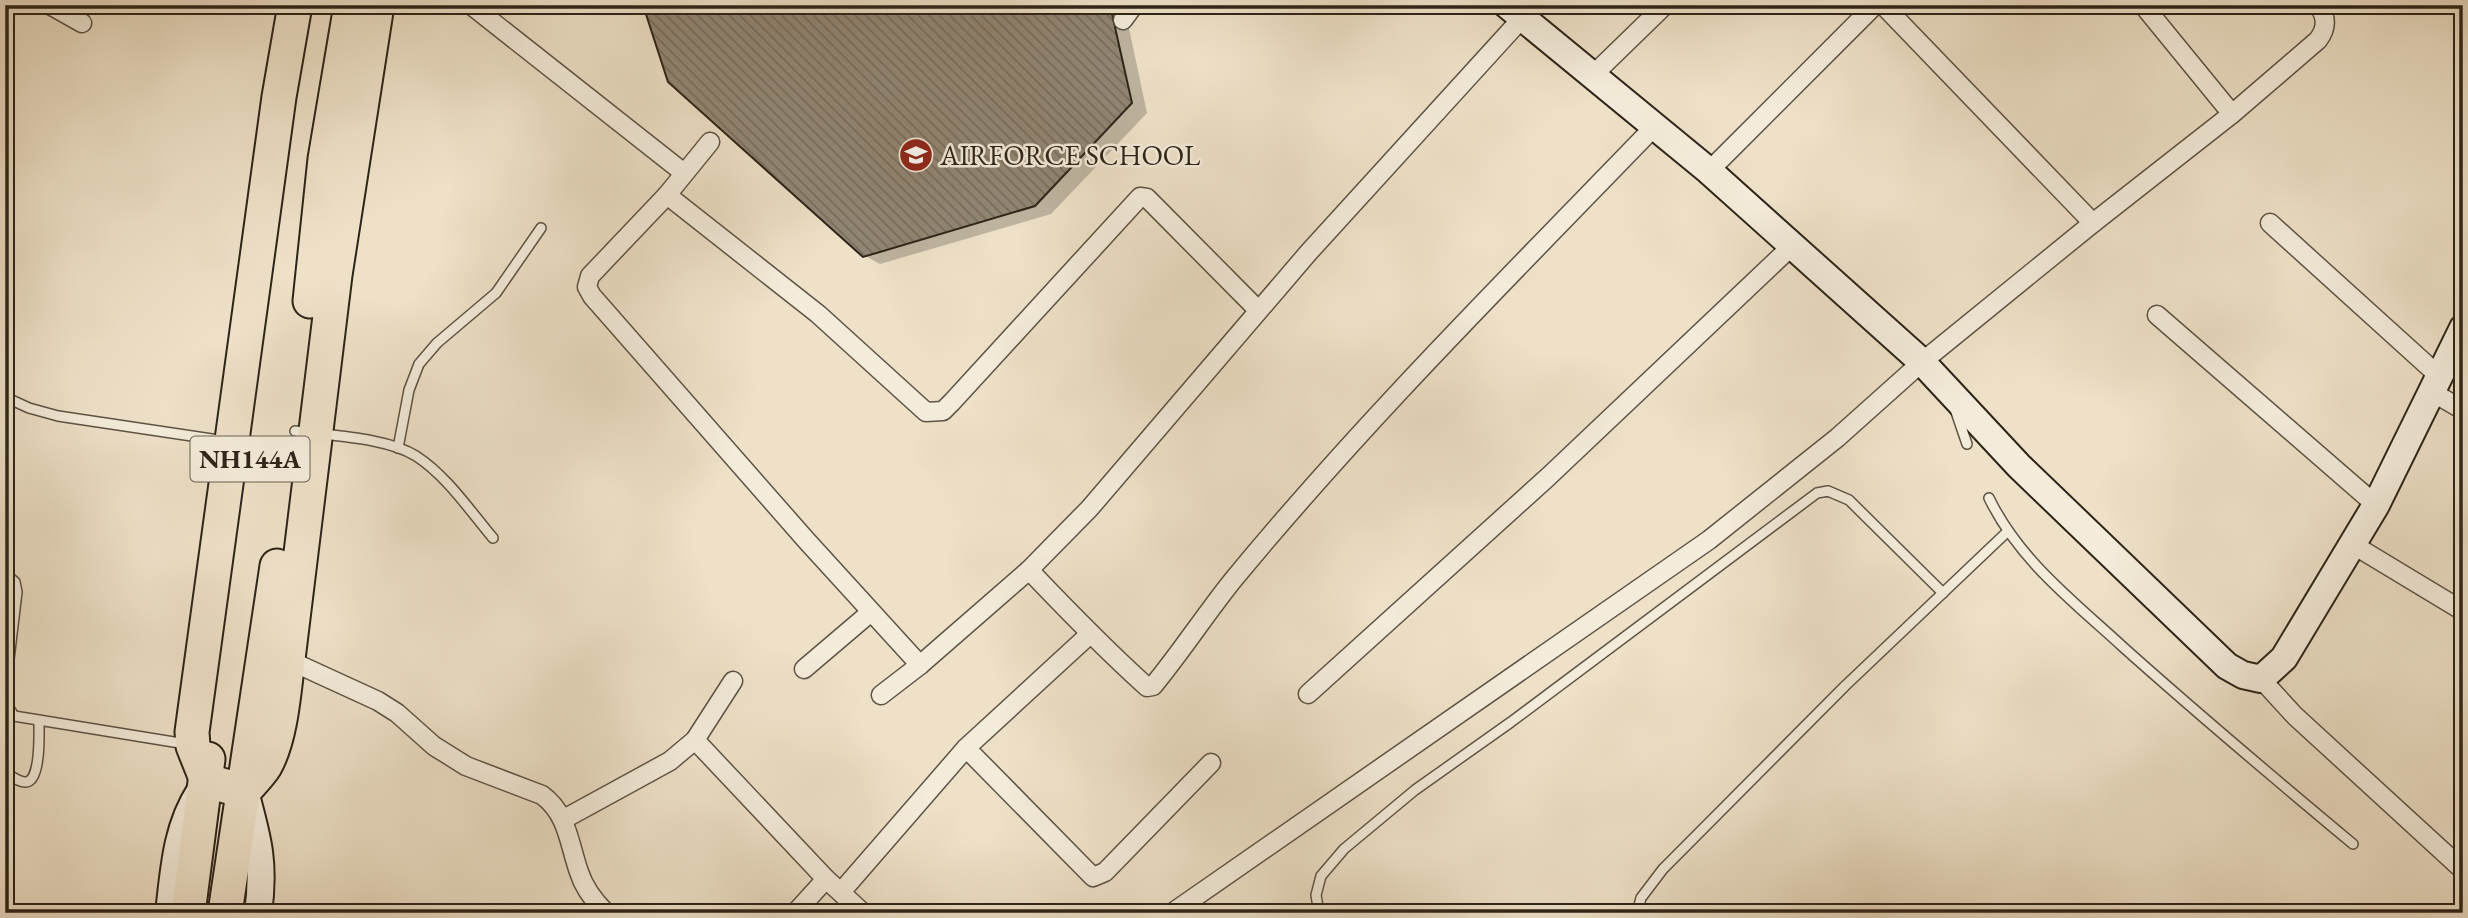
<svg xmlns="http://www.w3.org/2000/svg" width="2468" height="918" font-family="'EB Garamond',serif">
  <defs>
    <pattern id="building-back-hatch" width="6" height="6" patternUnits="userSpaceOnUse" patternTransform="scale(1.75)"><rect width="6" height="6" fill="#918674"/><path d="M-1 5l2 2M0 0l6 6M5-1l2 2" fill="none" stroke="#776d5e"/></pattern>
  </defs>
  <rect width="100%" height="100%" fill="#eee1c8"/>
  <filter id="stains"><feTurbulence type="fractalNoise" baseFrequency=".00286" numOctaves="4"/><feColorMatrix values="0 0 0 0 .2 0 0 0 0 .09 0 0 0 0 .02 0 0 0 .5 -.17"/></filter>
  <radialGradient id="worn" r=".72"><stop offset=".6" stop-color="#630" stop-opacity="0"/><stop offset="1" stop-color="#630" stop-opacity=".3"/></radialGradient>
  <!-- shadow -->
  <polygon fill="#0003" points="644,5 1124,5 1147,113 1051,214 880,264 864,255"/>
  <!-- building -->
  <polygon fill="url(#building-back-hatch)" stroke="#2d2419" stroke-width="2" points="643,5 1110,5 1132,103 1035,206 863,257 668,82"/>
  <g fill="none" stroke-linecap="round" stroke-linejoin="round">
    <!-- lane casing -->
    <g stroke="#5d5345" stroke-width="12">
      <g id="lane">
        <polyline points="5,397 29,408 58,416 252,445"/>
        <polyline points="1956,412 1967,444"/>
        <path d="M 295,431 C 330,436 386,437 416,456 C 447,476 470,511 493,538"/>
        <polyline points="398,448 409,390 419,364 437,343 496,293 541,228"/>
        <path d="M 1989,498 C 2019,560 2073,601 2123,647 C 2198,714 2275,779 2353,844"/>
        <polyline points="5,573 15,582 17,592 5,693 9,708 14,716 186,744"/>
        <path d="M 5,772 C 11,776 18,782 25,782 C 41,783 39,734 39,722"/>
        <polyline points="1319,913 1316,895 1321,876 1344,849 1415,790 1511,722 1817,493 1828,491 1849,500 1943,593"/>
        <polyline points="1637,913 1641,898 1663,869 1845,686 2007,532"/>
      </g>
    </g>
    <!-- street casing -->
    <g stroke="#5d5345" stroke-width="21">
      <g id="street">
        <polyline points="50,5 82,23"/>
        <polyline points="471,5 684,173"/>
        <polyline points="1883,5 2093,223"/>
        <polyline points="1123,20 1134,5"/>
        <polyline points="1593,75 1665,5"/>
        <path d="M 2232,114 L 2318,40 C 2327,28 2327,17 2318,5"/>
        <polyline points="710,142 667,195 590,276 587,287 592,296 806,540 920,665"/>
        <polyline points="1709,171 1875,5"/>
        <polyline points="667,195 818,314 926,412 943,411 952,402 1140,197 1147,198 1258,310"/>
        <polyline points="2270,223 2439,376"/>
        <polyline points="2157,315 2376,505"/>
        <polyline points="2432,392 2463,410"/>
        <polyline points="2352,544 2463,611"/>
        <path d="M 1029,570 C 1067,610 1106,650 1147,687 L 1153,686 C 1181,652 1205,615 1233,580 C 1364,421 1511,275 1654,127"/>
        <path d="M 282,657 L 378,701 L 397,713 L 434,746 L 466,766 L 542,795 C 568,814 569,844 579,872 C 584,888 594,901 606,913"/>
        <polyline points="804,669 871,612"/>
        <polyline points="2261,679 2295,716 2463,870"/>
        <polyline points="1308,694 1548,477 1793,245"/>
        <polyline points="881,695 920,665 1029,570 1089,509 1309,252 1534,5"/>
        <polyline points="695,740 826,879 863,913"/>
        <polyline points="966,748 1093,877 1105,872 1211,763"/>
        <polyline points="564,819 670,761 695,740 733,681"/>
        <polyline points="841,892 966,748 1090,634"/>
        <polyline points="795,913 826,879"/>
        <polyline points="1172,913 1709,540 1837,438 1922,362 2093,223 2232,114 2143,5"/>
      </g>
    </g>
    <!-- secondary casing -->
    <g stroke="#2d2419" stroke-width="30">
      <g id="secondary">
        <polyline points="1507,5 1709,171 1922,362 2019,466 2227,666 2243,675 2261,679 2284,658 2376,505 2463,328"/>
        <path d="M 245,792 C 258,839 265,864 258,913"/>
        <path d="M 169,913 C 174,870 176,828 200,791"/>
      </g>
    </g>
    <!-- highway casing -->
    <g stroke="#2d2419" stroke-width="37">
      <g id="highway">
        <path d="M 295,5 L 279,97 L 192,732 L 193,746 L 207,781 L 244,791 C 251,783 260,774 265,766 C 281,738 284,691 288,659 L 335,275 L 377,5"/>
        <polyline points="310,301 325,159 351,5"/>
        <polyline points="188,913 208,759"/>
        <polyline points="225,913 277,566"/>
      </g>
    </g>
    <!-- lane -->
    <use href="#lane" stroke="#f4ecdb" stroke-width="9"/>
    <!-- street -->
    <use href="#street" stroke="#f4ecdb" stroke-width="18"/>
    <!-- secondary -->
    <use href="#secondary" stroke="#f4ecdb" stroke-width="26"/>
    <!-- highway -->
    <use href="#highway" stroke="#eee1c8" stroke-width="33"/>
  </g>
  <!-- icons -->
  <defs>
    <g id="school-disc" transform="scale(1.75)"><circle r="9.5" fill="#8f2418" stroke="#f4ecdb"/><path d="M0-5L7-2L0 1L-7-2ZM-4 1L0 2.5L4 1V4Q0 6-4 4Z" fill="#fff"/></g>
  </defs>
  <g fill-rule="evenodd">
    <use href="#school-disc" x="916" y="155"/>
  </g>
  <g text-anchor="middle" stroke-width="5" stroke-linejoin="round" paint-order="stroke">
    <!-- shield labels -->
    <rect fill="#f4ecdb" stroke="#696053" stroke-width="2" x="190.5" y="436.5" width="119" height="45" rx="5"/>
    <g font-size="26" font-weight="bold" fill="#2d2419">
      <text x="250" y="468">NH144A</text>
    </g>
    <!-- poi labels -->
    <g font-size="28" fill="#2d2419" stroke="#f4ecdb" text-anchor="start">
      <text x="940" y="165">AIRFORCE SCHOOL</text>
    </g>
  </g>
  <!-- margin -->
  <rect width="2468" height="918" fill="none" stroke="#eee1c8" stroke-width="28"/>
  <rect x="7" y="7" width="2454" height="904" fill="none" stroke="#2d2419" stroke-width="3.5"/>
  <rect x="14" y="14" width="2440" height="890" fill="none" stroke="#2d2419" stroke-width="2"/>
  <rect width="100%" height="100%" filter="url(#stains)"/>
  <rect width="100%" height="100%" fill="url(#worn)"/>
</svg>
